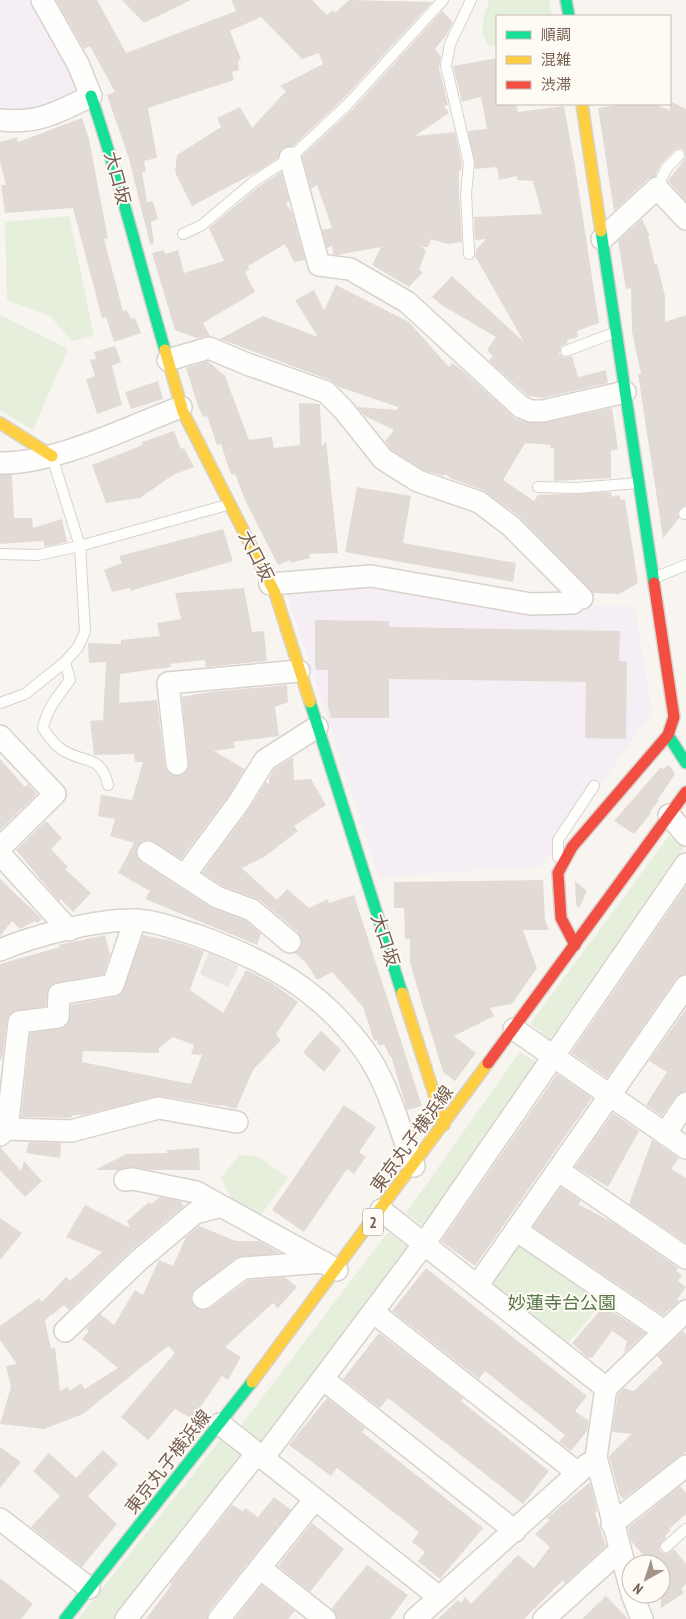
<svg xmlns="http://www.w3.org/2000/svg" width="686" height="1619" font-family="'PT Sans Narrow','Noto Sans JP',sans-serif">
  <rect width="100%" height="100%" fill="#f8f5f0"/>
  <!-- industrial -->
  <polygon fill="#eae5e1" points="209,952 239,966 228,987 200,974"/>
  <!-- education -->
  <g fill="#f5eef4">
    <polygon points="0,0 30,0 65,63 79,95 38,114 0,108"/>
    <polygon points="370,579 488,605 635,606 652,713 541,866 379,877 285,589"/>
  </g>
  <!-- green -->
  <g fill="#e6eedc">
    <path d="M 489,0 L 549,0 L 552,16 L 497,16 L 497,45 L 490,46 C 476,33 485,16 489,0 Z"/>
    <polygon points="69,216 94,336 72,341 50,316 7,300 5,222"/>
    <polygon points="0,315 68,349 33,430 0,410"/>
    <polygon points="669,836 684,847 550,1039 530,1024"/>
    <polygon points="520,1052 536,1062 538,1070 426,1228 406,1213"/>
    <polygon points="239,1155 258,1156 288,1178 261,1215 232,1199 221,1178"/>
    <polygon points="388,1232 409,1248 259,1443 239,1428"/>
    <polygon points="516,1235 607,1297 567,1344 484,1282"/>
    <polygon points="221,1439 244,1457 114,1619 78,1619"/>
  </g>
  <!-- building -->
  <g fill="#e2dbd5" fill-rule="evenodd">
    <polygon points="56,0 97,0 126,53 236,11 231,0 312,0 327,15 333,10 335,13 349,0 432,2 342,100 293,146 282,149 278,158 258,171 192,206 175,172 177,155 221,127 217,118 240,107 252,128 286,91 280,86 323,64 319,53 302,59 261,17 230,31 241,59 238,61 239,70 232,72 234,80 148,108 157,158 144,161 146,171 142,172 147,202 153,201 158,219 151,222 154,243 150,244 129,159 107,95 115,92 90,46 84,49"/>
    <polygon points="122,0 191,0 144,23"/>
    <polygon points="442,11 453,22 447,34 435,49 441,57 439,68 448,105 444,106 449,113 415,136 455,132 462,163 461,171 459,171 459,194 462,242 447,244 431,239 428,247 422,247 426,251 419,270 423,272 409,287 372,265 381,247 337,255 333,254 332,246 327,248 322,230 332,228 317,185 311,189 302,156 352,110"/>
    <polygon points="497,58 497,104 516,104 518,112 564,106 576,172 599,323 577,331 578,337 567,340 568,343 561,346 559,353 564,358 572,356 578,377 606,370 608,383 542,398 528,396 489,361 493,356 487,350 496,337 440,304 432,297 452,276 524,342 475,256 476,250 486,239 475,240 474,217 542,214 533,181 517,180 517,176 499,180 497,167 475,169 468,131 487,129 481,97 462,102 453,66"/>
    <polygon points="670,101 686,109 686,201 668,181 686,157 684,150 677,148 661,164 655,176 648,179 614,211 598,108 624,104 653,104 670,110"/>
    <polygon points="82,118 89,139 104,218 108,238 104,239 123,311 127,310 131,319 135,318 141,333 114,342 106,317 102,318 73,208 5,213 1,185 6,185 0,161 0,142 17,137 18,142"/>
    <polygon points="281,172 289,201 286,203 292,213 305,260 294,262 285,244 248,266 249,270 245,272 255,292 203,323 210,336 197,338 175,330 152,253 164,250 165,254 178,250 184,273 224,261 209,228 257,188"/>
    <polygon points="642,219 650,236 648,236 655,265 657,264 665,296 665,322 686,315 686,505 679,510 679,518 663,538 638,374 641,374 632,332 631,288 626,289 618,241"/>
    <polygon points="336,285 409,322 449,367 452,363 463,371 516,419 531,423 543,423 612,408 618,449 611,451 611,478 554,481 554,448 551,449 550,445 525,443 503,480 534,501 538,495 611,492 612,497 619,495 621,500 625,499 638,583 619,594 593,593 520,517 483,490 452,479 445,474 443,476 423,470 391,450 385,441 394,430 365,416 357,407 397,410 398,407 339,387 330,380 220,339 263,316 318,337 295,300 314,290 324,310"/>
    <polygon points="115,346 121,362 112,366 122,405 97,414 86,379 95,376 90,360 96,359 94,352"/>
    <polygon points="208,361 225,376 249,440 272,437 274,448 300,445 299,403 320,404 322,446 326,441 338,553 309,554 310,558 290,563 290,560 278,565 244,498 235,474 232,475 229,469 221,444 217,445 207,416 203,417 198,406 186,368"/>
    <polygon points="158,381 163,399 131,409 125,392"/>
    <polygon points="174,431 181,449 184,448 194,467 173,475 140,498 106,503 92,465 143,445 142,442"/>
    <polygon points="0,475 12,475 14,518 32,518 33,528 62,519 67,542 45,547 43,541 0,544"/>
    <polygon points="357,487 411,496 403,543 516,563 513,582 345,552"/>
    <polygon points="223,529 233,561 130,591 130,588 112,592 104,570 122,563 119,556"/>
    <polygon points="244,588 252,632 264,631 267,661 206,667 205,660 170,664 171,667 120,674 119,703 157,700 165,766 172,775 179,776 188,769 189,763 182,697 210,692 287,685 288,702 275,707 279,736 233,742 235,748 214,751 245,769 229,795 181,859 149,840 142,841 136,851 137,857 141,862 210,907 246,921 261,934 257,945 145,899 150,891 118,873 134,843 110,836 115,819 98,816 101,795 132,800 143,762 135,762 134,754 94,755 90,721 103,720 106,662 89,663 88,643 121,644 121,640 160,636 157,623 181,619 175,593"/>
    <polygon points="315,620 389,621 389,627 620,631 619,661 627,661 626,739 585,738 586,682 389,679 389,718 331,718 328,707 328,670 316,670 315,666"/>
    <polygon points="293,757 294,780 311,779 326,805 294,826 298,831 264,857 242,868 277,900 287,889 309,908 328,899 329,903 354,895 422,1106 407,1110 391,1056 390,1057 384,1044 379,1046 377,1040 374,1041 363,1007 332,972 317,980 307,964 295,953 302,944 298,932 260,900 223,886 202,873 249,809 266,782 269,784 269,778 274,769"/>
    <polygon points="0,759 25,787 28,784 37,794 0,830"/>
    <polygon points="669,765 675,774 658,799 659,800 650,812 651,813 634,834 614,821 661,767 663,769"/>
    <polygon points="46,821 62,838 51,849 68,867 65,869 91,893 73,912 61,899 59,901 16,850"/>
    <polygon points="0,879 42,919 37,923 35,921 20,929 12,921 0,936"/>
    <polygon points="543,880 545,919 549,930 523,930 537,968 512,1004 490,1008 494,1016 454,1036 476,1053 455,1081 443,1072 417,987 410,962 410,939 405,939 404,908 394,908 394,882"/>
    <polygon points="575,881 587,891 579,908 576,904"/>
    <polygon points="686,886 686,974 676,979 607,1078 571,1053"/>
    <polygon points="105,935 110,954 104,974 52,984 47,993 46,1006 12,1012 7,1020 2,1060 0,1059 0,964 60,947 58,945"/>
    <path d="M 143,935 L 172,941 L 204,951 L 190,990 L 223,1013 L 246,970 L 272,983 L 298,1002 L 276,1034 L 281,1040 L 253,1070 L 236,1109 L 222,1105 L 221,1106 L 161,1096 L 83,1115 L 73,1115 L 70,1118 L 21,1117 L 30,1033 L 65,1027 L 70,1018 L 71,1005 L 115,997 L 121,994 ZM 173,1037 L 194,1045 L 191,1054 L 202,1055 L 191,1084 L 82,1062 L 83,1051 L 159,1053 L 159,1048 Z"/>
    <polygon points="686,1009 686,1091 676,1096 662,1116 646,1105 667,1072 649,1061"/>
    <polygon points="321,1031 341,1050 324,1072 303,1052"/>
    <polygon points="557,1074 592,1098 475,1266 441,1241"/>
    <polygon points="344,1105 376,1127 359,1152 366,1157 354,1174 347,1169 304,1232 272,1210"/>
    <polygon points="613,1113 639,1131 608,1187 575,1167"/>
    <polygon points="652,1140 679,1158 671,1169 686,1178 686,1243 629,1204"/>
    <polygon points="29,1142 61,1143 60,1158 26,1153"/>
    <polygon points="0,1147 21,1171 24,1161 42,1181 25,1197 0,1170"/>
    <polygon points="199,1148 200,1170 151,1170 132,1167 118,1170 95,1170 126,1154 167,1153 167,1150"/>
    <polygon points="561,1187 581,1201 578,1204 615,1224 678,1268 676,1271 682,1275 678,1281 686,1287 677,1299 679,1301 663,1315 533,1227"/>
    <polygon points="160,1197 180,1201 184,1206 129,1252 69,1310 64,1305 52,1315 51,1314 45,1321 51,1349 55,1347 60,1391 68,1387 70,1391 81,1383 85,1389 118,1368 82,1339 89,1331 86,1328 100,1314 114,1325 135,1290 143,1295 159,1260 173,1266 186,1237 199,1226 236,1241 259,1241 280,1253 236,1258 192,1293 191,1300 198,1309 204,1310 210,1308 248,1280 285,1277 297,1287 278,1308 273,1303 225,1347 241,1357 228,1380 222,1376 192,1419 175,1409 148,1440 121,1417 175,1353 168,1346 83,1414 44,1429 0,1424 11,1387 6,1366 17,1364 0,1340 0,1326 39,1298 42,1302 66,1277 70,1281 102,1252 66,1237 85,1205 130,1228 127,1221 149,1202 151,1204"/>
    <polygon points="0,1218 22,1233 0,1260"/>
    <polygon points="426,1268 587,1396 575,1411 589,1421 587,1431 571,1451 559,1442 565,1435 485,1371 479,1379 392,1311"/>
    <polygon points="604,1306 645,1333 624,1353 627,1341 612,1331 592,1358 587,1357 572,1343"/>
    <polygon points="683,1331 686,1335 686,1452 623,1499 619,1494 609,1456 632,1434 612,1432 618,1394 624,1388 634,1391 663,1363 657,1356"/>
    <polygon points="379,1333 463,1398 461,1401 549,1471 523,1504 388,1398 380,1408 343,1379"/>
    <polygon points="327,1398 365,1428 362,1432 483,1528 440,1579 418,1561 425,1552 412,1542 419,1532 337,1468 331,1476 289,1445"/>
    <polygon points="0,1447 21,1462 0,1488"/>
    <polygon points="103,1450 118,1464 88,1496 117,1524 82,1567 31,1527 60,1496 33,1471 49,1453 76,1478"/>
    <polygon points="590,1482 597,1511 595,1513 606,1546 565,1583 562,1581 524,1619 438,1619 458,1600 461,1603 465,1597 471,1604 518,1555 534,1568 550,1547 535,1534 550,1520 547,1518 554,1512"/>
    <polygon points="680,1486 686,1493 686,1514 669,1529 670,1531 665,1536 666,1538 659,1548 661,1552 667,1554 674,1549 686,1564 686,1584 681,1589 684,1593 661,1608 661,1564 651,1564 631,1541 628,1528"/>
    <polygon points="274,1497 291,1510 209,1611 207,1619 146,1619 172,1584 170,1583 173,1579 232,1505 243,1511 245,1508 258,1517"/>
    <polygon points="312,1523 344,1549 310,1592 278,1566"/>
    <polygon points="367,1565 408,1595 390,1619 337,1619 332,1608"/>
    <polygon points="0,1578 33,1604 21,1619 0,1619"/>
    <polygon points="262,1585 295,1611 288,1619 235,1619"/>
    <polygon points="606,1596 628,1619 582,1619"/>
  </g>
  <g fill="none" stroke-linecap="round" stroke-linejoin="round">
    <!-- lane casing -->
    <g stroke="#d8d2ce" stroke-width="12">
      <g id="lane">
        <polyline points="657,188 666,169 679,155"/>
        <polyline points="183,234 202,225 253,182 290,158 347,105 443,0"/>
        <polyline points="469,254 466,194 469,163 446,66 450,44 471,0"/>
        <polyline points="566,351 616,332"/>
        <polyline points="538,487 577,488 638,483"/>
        <polyline points="684,514 686,512"/>
        <polyline points="0,554 38,555 80,546 227,505"/>
        <polyline points="654,578 686,565"/>
        <path d="M 65,662 L 70,680 C 58,696 47,708 43,728 C 48,736 54,744 61,749 C 82,764 101,753 108,785"/>
        <polyline points="0,703 25,694 65,662 78,647 85,632 80,546 52,457"/>
        <polyline points="558,857 558,840 594,786"/>
        <polyline points="666,1547 686,1529"/>
      </g>
    </g>
    <!-- street casing -->
    <g stroke="#d8d2ce" stroke-width="24">
      <g id="street">
        <path d="M 0,120 C 39,124 58,112 91,96 L 78,64 L 42,0"/>
        <polyline points="290,158 319,265 350,269 407,302 521,407 531,411 543,411 625,392"/>
        <polyline points="602,239 657,188 686,219"/>
        <polyline points="168,360 209,348 247,364 326,392 343,409 383,459 418,481 479,502 512,527 582,598"/>
        <path d="M 0,463 C 56,464 128,427 181,407"/>
        <polyline points="270,584 371,576 531,604 573,603"/>
        <polyline points="0,736 55,794 0,848"/>
        <polyline points="177,764 168,683 299,671"/>
        <polyline points="669,815 686,835"/>
        <polyline points="148,852 217,897 252,910 290,942"/>
        <polyline points="0,854 69,930"/>
        <polyline points="185,875 239,802 265,760 317,727"/>
        <path d="M 0,950 C 36,935 94,920 133,920 C 154,920 176,929 196,935 C 266,960 320,989 365,1051 C 389,1085 399,1128 414,1166"/>
        <polyline points="514,1029 686,1148"/>
        <polyline points="7,1129 19,1022 58,1017 59,994 113,985 135,920"/>
        <polyline points="665,1134 686,1103"/>
        <polyline points="0,1135 7,1129 71,1131 159,1108 237,1122"/>
        <polyline points="558,1170 686,1258"/>
        <polyline points="125,1180 133,1179 196,1192 337,1270"/>
        <polyline points="381,1210 606,1388 596,1457 631,1590"/>
        <polyline points="516,1230 664,1331"/>
        <polyline points="477,1286 686,986"/>
        <polyline points="203,1298 243,1268 324,1262"/>
        <polyline points="373,1312 578,1473"/>
        <polyline points="65,1331 138,1261 195,1213 221,1206"/>
        <polyline points="323,1379 515,1531"/>
        <polyline points="606,1388 686,1311"/>
        <polyline points="220,1424 439,1597"/>
        <polyline points="263,1458 424,1244 686,864"/>
        <polyline points="0,1519 89,1588"/>
        <polyline points="612,1524 686,1466"/>
        <polyline points="260,1568 325,1619"/>
        <polyline points="632,1594 642,1619"/>
        <polyline points="126,1619 257,1453"/>
        <polyline points="219,1619 315,1499"/>
        <polyline points="415,1619 588,1464"/>
        <polyline points="544,1619 619,1551"/>
      </g>
    </g>
    <!-- fast casing -->
    <g stroke="#d8d2cc" stroke-width="14">
      <g id="fast">
        <polyline points="566,0 569,16"/>
        <path d="M 91,96 C 120,180 140,266 165,350"/>
        <polyline points="601,231 654,583"/>
        <polyline points="310,702 402,993"/>
        <polyline points="668,735 686,763"/>
        <polyline points="65,1619 252,1382"/>
      </g>
    </g>
    <!-- slow casing -->
    <g stroke="#d8d2cc" stroke-width="14">
      <g id="slow">
        <polyline points="582,104 601,231"/>
        <polyline points="165,350 183,412 275,593 310,702"/>
        <polyline points="0,423 52,456"/>
        <polyline points="402,993 444,1125"/>
        <polyline points="252,1382 488,1063"/>
      </g>
    </g>
    <!-- jam casing -->
    <g stroke="#d8d2cc" stroke-width="14">
      <g id="jam">
        <polyline points="575,945 561,918 558,873 572,847 668,735 674,717 654,583"/>
        <polyline points="488,1063 686,792"/>
      </g>
    </g>
    <!-- lane -->
    <use href="#lane" stroke="#fefefd" stroke-width="10"/>
    <!-- street -->
    <use href="#street" stroke="#fefefd" stroke-width="21"/>
    <!-- fast -->
    <use href="#fast" stroke="#16e098" stroke-width="11"/>
    <!-- slow -->
    <use href="#slow" stroke="#ffcf43" stroke-width="11"/>
    <!-- jam -->
    <use href="#jam" stroke="#f24e42" stroke-width="11"/>
  </g>
  <g text-anchor="middle" stroke-width="4" stroke-linejoin="round" paint-order="stroke">
    <!-- shield labels -->
    <rect fill="#fefaf4" stroke="#9e8d82" stroke-width="1" x="363" y="1208.5" width="20" height="27" rx="4"/>
    <g font-size="16" font-weight="bold" fill="#755e51">
      <text x="373" y="1228">2</text>
    </g>
    <!-- street labels -->
    <g font-size="18" fill="#755e51" stroke="#fefaf4">
      <text transform="translate(117 178) rotate(75)" y="6">大口坂</text>
      <text transform="translate(256 556) rotate(63)" y="6">大口坂</text>
      <text transform="translate(385 940) rotate(72)" y="6">大口坂</text>
      <text transform="translate(412 1139) rotate(-54)" y="6">東京丸子横浜線</text>
      <text transform="translate(168 1462) rotate(-52)" y="6">東京丸子横浜線</text>
    </g>
    <!-- park labels -->
    <g font-size="18" fill="#59794b" stroke="#fefaf4">
      <text x="562" y="1309">妙蓮寺台公園</text>
    </g>
  </g>
  <!-- legend -->
  <rect x="496" y="15" width="175" height="90" fill="#fefaf4" stroke="#c7bcb3"/>
  <rect x="506" y="31" width="25" height="8" fill="#16e098" stroke="#c7bcb3"/>
  <text x="541" y="40" font-size="15" fill="#755e51">順調</text>
  <rect x="506" y="56" width="25" height="8" fill="#ffcf43" stroke="#c7bcb3"/>
  <text x="541" y="65" font-size="15" fill="#755e51">混雑</text>
  <rect x="506" y="81" width="25" height="8" fill="#f24e42" stroke="#c7bcb3"/>
  <text x="541" y="90" font-size="15" fill="#755e51">渋滞</text>
  <!-- north arrow -->
  <g transform="translate(646 1579) rotate(219)"><circle r="24" fill="#fefaf4" stroke="#c7bcb3"/>
  <path d="M0-4L9 19L0 12L-9 19Z" fill="#a39389"/>
  <text y="-8" font-size="14" font-weight="bold" text-anchor="middle" fill="#755e51">N</text>
  </g>
</svg>
